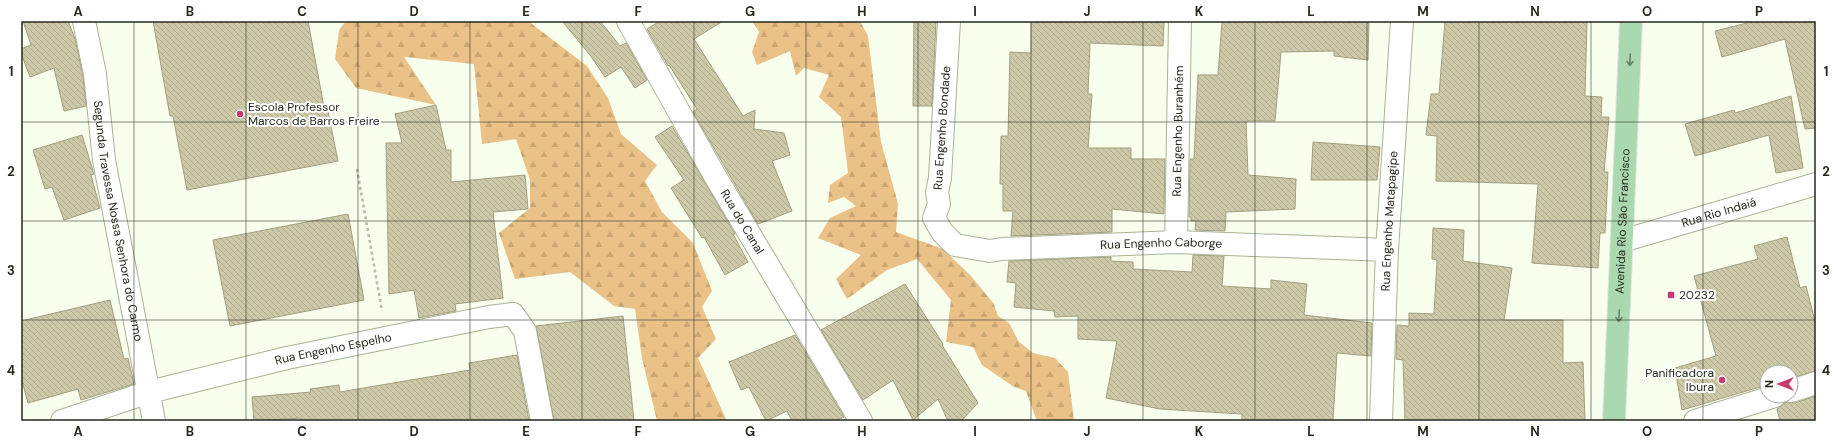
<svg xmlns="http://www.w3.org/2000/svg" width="1837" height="442" font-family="'DM Sans',sans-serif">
  <defs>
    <pattern id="forest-firs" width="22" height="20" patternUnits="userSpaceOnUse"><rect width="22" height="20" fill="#eac187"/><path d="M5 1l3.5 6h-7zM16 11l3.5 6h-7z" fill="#c9a674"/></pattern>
    <pattern id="building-back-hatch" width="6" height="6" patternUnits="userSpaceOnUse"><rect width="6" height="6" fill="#cdc8a8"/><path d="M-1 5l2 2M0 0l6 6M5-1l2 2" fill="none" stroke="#b0ac90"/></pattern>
  </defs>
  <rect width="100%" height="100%" fill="#f8ffec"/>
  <!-- forest -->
  <g fill="url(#forest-firs)">
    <polygon points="346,21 528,21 587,66 608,98 621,134 657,165 645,181 662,212 693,243 712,291 702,307 716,339 698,358 727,421 657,421 642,358 635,309 614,306 570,272 515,279 499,233 530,208 530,180 516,139 482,144 474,64 404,57 436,105 356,88 335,59 339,30"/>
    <polygon points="752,21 860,21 868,36 881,142 898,204 896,232 943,249 971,276 994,304 998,316 1009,323 1019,342 1033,353 1055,358 1068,372 1074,421 1037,421 1026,391 1014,387 982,365 973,347 946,342 951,300 917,259 887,270 847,299 836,279 861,255 818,238 830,218 856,206 844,197 828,203 830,185 848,173 841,117 819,97 829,75 804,68 796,76 790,51 757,65 752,52 759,32"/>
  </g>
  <!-- building -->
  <g fill="url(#building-back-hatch)" stroke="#a39e7f">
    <polygon points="23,21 68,21 75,39 83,76 86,106 64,111 54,68 30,77 21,53 21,49 31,45"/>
    <polygon points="153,21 308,21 324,107 327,107 338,161 187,190 173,116 170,116"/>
    <polygon points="562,21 600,21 620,46 626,43 647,80 635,88 621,67 605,77 590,55"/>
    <polygon points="660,21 723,21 694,39 743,116 755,110 754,129 784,133 790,155 772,161 792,211 758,224 693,112 697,109 669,65 668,66 647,29"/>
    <polygon points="914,21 936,21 932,106 913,106"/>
    <polygon points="1031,21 1164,21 1163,46 1090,43 1088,94 1092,94 1088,148 1131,148 1131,159 1165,159 1164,214 1112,209 1112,232 1011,236 1013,211 1003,211 1003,184 1000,184 1001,136 1008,136 1010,52 1031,53"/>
    <polygon points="1222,21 1369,21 1368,60 1334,56 1334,51 1281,52 1275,121 1246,121 1248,175 1296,179 1295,209 1226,212 1225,231 1195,230 1196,221 1191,221 1191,217 1189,217 1190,159 1194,159 1198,75 1218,75"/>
    <polygon points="1445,21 1587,21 1585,96 1602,97 1601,117 1609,117 1604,172 1608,172 1605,233 1600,233 1598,268 1532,263 1538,184 1436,181 1437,136 1426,135 1431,94 1439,94"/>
    <polygon points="1755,21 1816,21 1816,128 1805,129 1785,39 1722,57 1715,31"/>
    <polygon points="1791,96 1803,168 1776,173 1769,135 1695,156 1685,124 1734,110 1735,113"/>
    <polygon points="436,105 446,150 451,150 451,182 525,175 528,209 493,212 503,298 455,304 456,311 419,318 414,290 389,294 386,143 402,143 395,114"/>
    <polygon points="672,126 735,234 733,234 748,262 725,275 704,237 702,238 671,188 684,180 655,137"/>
    <polygon points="82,135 94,174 91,175 100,208 64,220 52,187 45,189 33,150"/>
    <polygon points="1313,142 1380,147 1377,180 1311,180"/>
    <polygon points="348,214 364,300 230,326 213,240"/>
    <polygon points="1433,228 1464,230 1463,261 1512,268 1504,320 1563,320 1563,363 1583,362 1585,421 1405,421 1403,360 1396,359 1397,325 1409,326 1409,313 1434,314 1437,260 1432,259"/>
    <polygon points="1787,237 1800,288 1806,286 1816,325 1816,371 1791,378 1791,372 1767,372 1767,385 1682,410 1675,368 1716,356 1694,276 1758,259 1754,246"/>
    <polygon points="1193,255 1224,256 1222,286 1271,289 1271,280 1307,284 1304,315 1372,323 1371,356 1337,353 1333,421 1242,421 1242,414 1160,409 1106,398 1117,341 1078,339 1078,316 1055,317 1054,311 1014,307 1016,283 1007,282 1009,261 1111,257 1111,261 1133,262 1133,269 1192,272"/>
    <polygon points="905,284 943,344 942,345 978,403 961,421 948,421 938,399 913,420 893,380 863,400 821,330"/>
    <polygon points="110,300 124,359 128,358 134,384 81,400 78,389 28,403 21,377 21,321"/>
    <polygon points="623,316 634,421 554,421 536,326"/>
    <polygon points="795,335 844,417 836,421 792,421 787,411 766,421 749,387 741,390 729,362"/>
    <polygon points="517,355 529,421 302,421 301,418 254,421 252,397 311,392 310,389 339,385 340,392 470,370 469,363"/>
    <polygon points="1816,396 1816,421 1780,421 1777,409 1786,402 1795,403"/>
  </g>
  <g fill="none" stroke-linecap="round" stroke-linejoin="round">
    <!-- minor casing -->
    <g stroke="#a9b395" stroke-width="24">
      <g id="minor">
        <path id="s1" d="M 84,21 L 95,74 L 104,160 L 154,421"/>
        <path id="s2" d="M 628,21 L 715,176 L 861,421"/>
        <path id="s3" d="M 949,21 L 940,178 L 937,192 L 939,204 L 934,218 L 942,232 L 955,245 L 990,251 L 1002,249 L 1176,242 L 1387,250"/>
        <path id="s4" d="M 1622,241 L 1816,184"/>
        <path id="s5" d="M 1176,242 L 1180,21"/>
        <polyline points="1791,391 1816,383"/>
        <path id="s6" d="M 62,421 L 149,392 L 287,358 L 489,317 L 513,314 L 525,331 L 542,421"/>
        <path id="s7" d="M 1381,421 L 1387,250 L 1402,21"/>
        <polyline points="1695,421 1775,396"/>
      </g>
    </g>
    <!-- major casing -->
    <g stroke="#e5e5e4" stroke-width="24">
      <g id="major">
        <path id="s8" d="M 1614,421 L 1631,21"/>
      </g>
    </g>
    <!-- path -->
    <polyline stroke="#b5bcab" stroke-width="2.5" stroke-dasharray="3 3" stroke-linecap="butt" points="357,169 382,311"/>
    <!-- minor -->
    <use href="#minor" stroke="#fff" stroke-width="22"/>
    <!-- major -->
    <use href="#major" stroke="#aad9b0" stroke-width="22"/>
  </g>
  <!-- one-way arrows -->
  <defs><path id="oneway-shaft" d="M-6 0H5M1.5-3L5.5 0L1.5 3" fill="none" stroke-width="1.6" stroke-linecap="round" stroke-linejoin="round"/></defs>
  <g stroke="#688267">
    <use href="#oneway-shaft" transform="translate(1630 60) rotate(92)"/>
    <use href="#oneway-shaft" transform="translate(1619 316) rotate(93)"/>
  </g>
  <!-- grid -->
  <path fill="none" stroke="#262a1e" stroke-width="1" stroke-opacity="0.55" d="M 134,21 L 134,421M 246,21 L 246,421M 358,21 L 358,421M 470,21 L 470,421M 582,21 L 582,421M 694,21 L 694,421M 806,21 L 806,421M 918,21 L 918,421M 1031,21 L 1031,421M 1143,21 L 1143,421M 1255,21 L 1255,421M 1367,21 L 1367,421M 1479,21 L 1479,421M 1591,21 L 1591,421M 1703,21 L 1703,421M 21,122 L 1816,122M 21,221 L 1816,221M 21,320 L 1816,320"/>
  <!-- markers -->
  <g fill="#c83c6d" stroke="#fff" stroke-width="1.5">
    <circle cx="240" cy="114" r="4"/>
    <rect x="1667" y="291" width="8" height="8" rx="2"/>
    <circle cx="1722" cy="380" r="4"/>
  </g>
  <g text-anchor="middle" stroke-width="4" stroke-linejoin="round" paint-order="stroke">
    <!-- poi labels -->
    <g font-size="12" fill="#262a1e" stroke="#fff" text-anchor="start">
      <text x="248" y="111">Escola Professor<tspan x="248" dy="14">Marcos de Barros Freire</tspan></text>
      <text x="1679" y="299">20232</text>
      <text x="1714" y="377" text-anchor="end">Panificadora<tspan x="1714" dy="14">Ibura</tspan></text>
    </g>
    <!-- street labels -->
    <g font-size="12" fill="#262a1e" stroke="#fff">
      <text transform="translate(942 128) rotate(-86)" y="4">Rua Engenho Bondade</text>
      <text dy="4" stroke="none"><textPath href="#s5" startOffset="111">Rua Engenho Buranhém</textPath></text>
      <text dy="4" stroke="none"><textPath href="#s4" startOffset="101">Rua Rio Indaiá</textPath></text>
      <text dy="4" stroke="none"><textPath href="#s1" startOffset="203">Segunda Travessa Nossa Senhora do Carmo</textPath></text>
      <text dy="4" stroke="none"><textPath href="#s7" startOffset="200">Rua Engenho Matapagipe</textPath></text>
      <text dy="4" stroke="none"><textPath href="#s8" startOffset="200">Avenida Rio São Francisco</textPath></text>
      <text dy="4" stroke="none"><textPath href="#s2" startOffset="231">Rua do Canal</textPath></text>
      <text dy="4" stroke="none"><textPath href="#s3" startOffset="440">Rua Engenho Caborge</textPath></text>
      <text dy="4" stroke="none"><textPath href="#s6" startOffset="281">Rua Engenho Espelho</textPath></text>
    </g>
  </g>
  <!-- border -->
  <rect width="1837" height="442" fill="none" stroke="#ffffff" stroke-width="44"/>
  <!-- north arrow -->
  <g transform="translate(1779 384) rotate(270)"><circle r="19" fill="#ffffff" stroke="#a8aaa5"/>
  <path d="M0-3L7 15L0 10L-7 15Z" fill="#c83c6d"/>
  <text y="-6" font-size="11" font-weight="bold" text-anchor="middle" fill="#262a1e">N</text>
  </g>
  <rect x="22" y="22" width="1793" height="398" fill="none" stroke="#262a1e" stroke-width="1.5"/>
  <g font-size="13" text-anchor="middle" font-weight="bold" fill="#262a1e">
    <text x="78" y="16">A</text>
    <text x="190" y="16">B</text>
    <text x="302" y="16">C</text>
    <text x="414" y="16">D</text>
    <text x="526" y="16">E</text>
    <text x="638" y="16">F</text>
    <text x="750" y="16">G</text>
    <text x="862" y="16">H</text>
    <text x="975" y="16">I</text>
    <text x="1087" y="16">J</text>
    <text x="1199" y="16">K</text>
    <text x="1311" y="16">L</text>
    <text x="1423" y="16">M</text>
    <text x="1535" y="16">N</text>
    <text x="1647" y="16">O</text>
    <text x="1759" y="16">P</text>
    <text x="11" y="76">1</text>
    <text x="1826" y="76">1</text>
    <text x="11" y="176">2</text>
    <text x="1826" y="176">2</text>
    <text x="11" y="275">3</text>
    <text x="1826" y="275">3</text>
    <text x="11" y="375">4</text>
    <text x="1826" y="375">4</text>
    <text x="78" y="436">A</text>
    <text x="190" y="436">B</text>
    <text x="302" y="436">C</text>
    <text x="414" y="436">D</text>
    <text x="526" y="436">E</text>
    <text x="638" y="436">F</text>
    <text x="750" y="436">G</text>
    <text x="862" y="436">H</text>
    <text x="975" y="436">I</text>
    <text x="1087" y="436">J</text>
    <text x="1199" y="436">K</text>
    <text x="1311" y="436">L</text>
    <text x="1423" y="436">M</text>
    <text x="1535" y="436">N</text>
    <text x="1647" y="436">O</text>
    <text x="1759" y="436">P</text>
  </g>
</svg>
